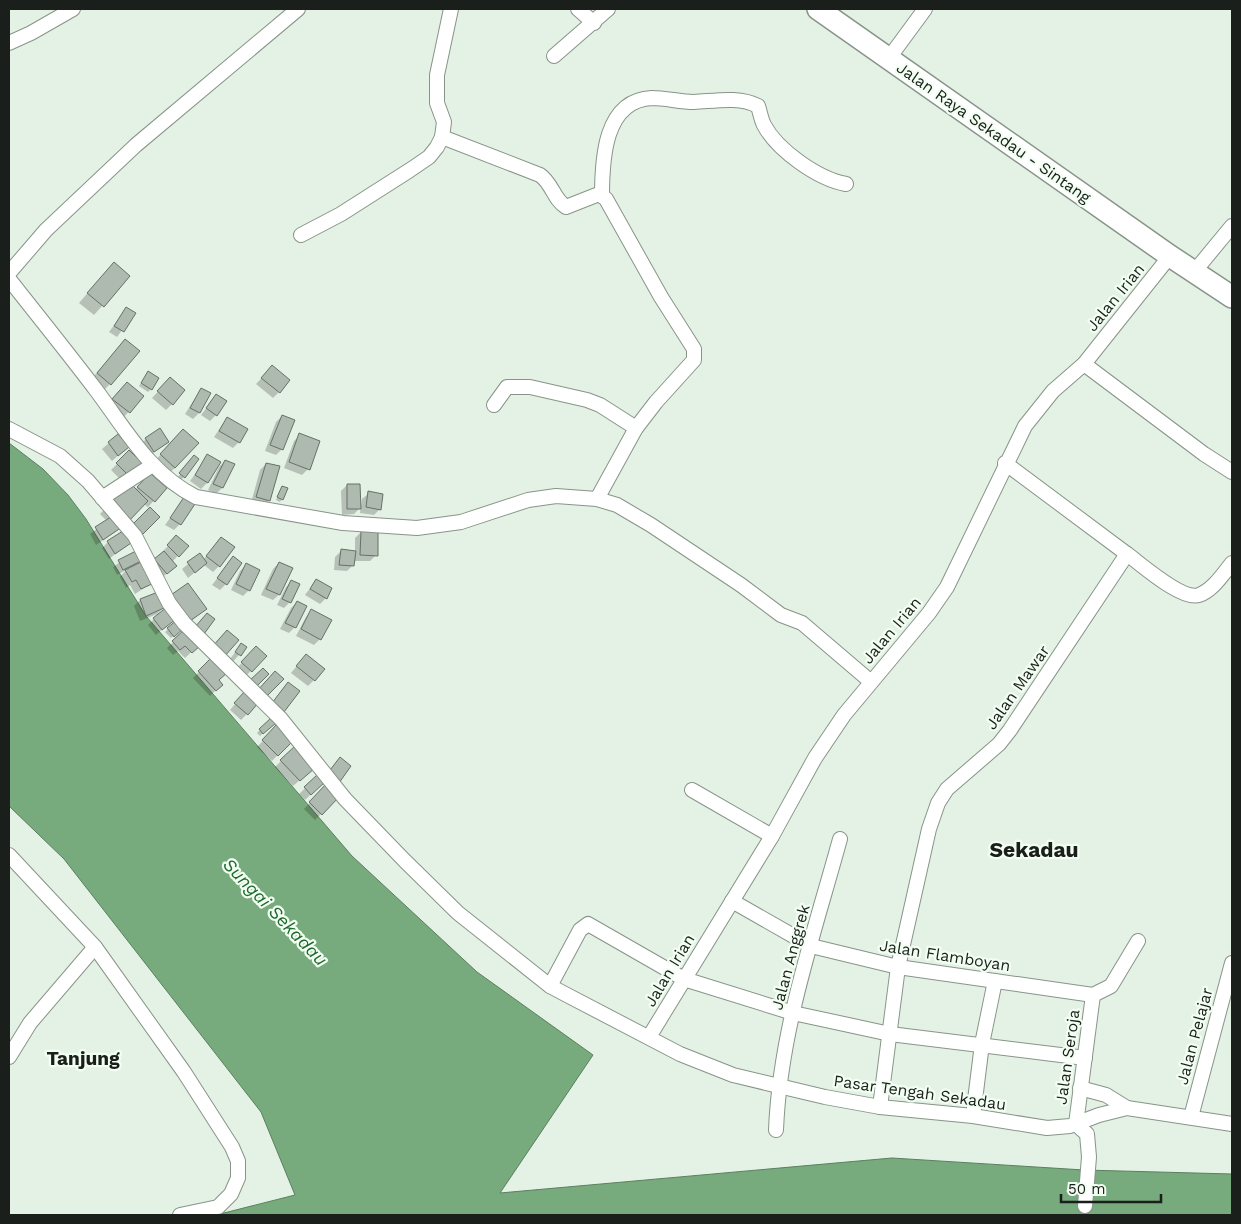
<svg xmlns="http://www.w3.org/2000/svg" width="1241" height="1224" font-family="'Work Sans',sans-serif">
  <rect width="100%" height="100%" fill="#e4f1e5"/>
  <!-- water -->
  <polygon fill="#77aa7c" stroke="#5b805f" points="9,443 43,469 68,495 86,519 146,616 352,856 477,972 593,1055 500,1193 892,1158 1084,1170 1232,1174 1232,1215 216,1215 295,1195 261,1112 64,859 9,806"/>
  <!-- shadow -->
  <g fill="#0003">
    <polygon points="105,273 129,276 94,315 79,303"/>
    <polygon points="126,309 134,314 117,337 109,332"/>
    <polygon points="116,350 110,384 101,393 88,383"/>
    <polygon points="266,373 279,392 273,398 256,384"/>
    <polygon points="146,375 151,389 148,392 139,386"/>
    <polygon points="164,385 172,404 166,410 152,398"/>
    <polygon points="121,389 143,396 123,418 107,405"/>
    <polygon points="201,389 199,413 193,419 185,414"/>
    <polygon points="216,395 216,415 210,421 201,415"/>
    <polygon points="282,416 282,449 276,455 265,451 276,422"/>
    <polygon points="227,418 239,442 233,448 214,437"/>
    <polygon points="118,435 121,453 112,461 102,449"/>
    <polygon points="300,435 308,469 302,475 284,468 294,441"/>
    <polygon points="177,436 175,468 169,473 155,461"/>
    <polygon points="146,439 167,442 148,457 140,445"/>
    <polygon points="129,452 140,463 122,481 111,470"/>
    <polygon points="208,456 207,483 201,489 190,481"/>
    <polygon points="191,459 184,477 182,479 178,477"/>
    <polygon points="225,461 222,488 216,494 208,490 219,467"/>
    <polygon points="266,464 269,500 263,506 251,503 260,470"/>
    <polygon points="144,480 166,488 148,507 158,517 136,539 128,531 150,509 144,504 118,530 96,545 90,534 107,521 100,514 120,493 135,490"/>
    <polygon points="347,485 360,508 354,514 342,515 341,491"/>
    <polygon points="282,487 282,499 280,502 276,500"/>
    <polygon points="369,493 380,509 374,515 360,513 362,499"/>
    <polygon points="184,499 180,524 174,530 165,525"/>
    <polygon points="361,532 376,555 370,561 353,561 353,565 347,571 334,570 335,557 341,551 355,552 355,538"/>
    <polygon points="176,537 187,546 172,562 169,572 160,579 155,560"/>
    <polygon points="221,538 233,548 219,566 213,572 204,565 188,578 182,569 199,555 203,560"/>
    <polygon points="132,541 109,559 102,548 108,542"/>
    <polygon points="135,552 140,560 133,568 153,582 135,594 130,585 126,588 120,577 126,570 117,575 113,567"/>
    <polygon points="233,558 226,584 220,590 212,585"/>
    <polygon points="279,563 281,593 273,600 261,595 273,569"/>
    <polygon points="246,565 249,590 243,596 231,590 240,571"/>
    <polygon points="316,580 326,598 320,604 305,595"/>
    <polygon points="292,581 290,602 284,608 277,605 286,587"/>
    <polygon points="157,594 163,608 157,614 140,621 134,606 140,600"/>
    <polygon points="297,602 295,627 289,633 280,629 291,608"/>
    <polygon points="205,609 171,638 165,632 176,622 174,619 156,635 148,625 154,619"/>
    <polygon points="312,611 320,639 314,645 296,636 306,617"/>
    <polygon points="185,631 198,646 185,658 178,651 173,655 167,648"/>
    <polygon points="239,647 246,647 230,665 230,659"/>
    <polygon points="256,648 265,656 245,677 236,669"/>
    <polygon points="223,656 217,681 221,685 210,696 193,678 213,658"/>
    <polygon points="300,662 314,680 308,686 291,673"/>
    <polygon points="240,698 247,714 241,720 230,710"/>
    <polygon points="271,719 274,723 260,736 257,733"/>
    <polygon points="277,726 292,740 272,761 257,747"/>
    <polygon points="340,759 324,782 305,800 299,794 318,776 322,780"/>
    <polygon points="281,761 308,773 293,786 275,767"/>
    <polygon points="326,786 338,797 315,820 304,809"/>
  </g>
  <!-- building -->
  <g fill="#aebaaf" stroke="#667167">
    <polygon points="114,262 130,276 104,307 87,293"/>
    <polygon points="126,307 136,313 124,332 114,326"/>
    <polygon points="125,339 140,351 111,385 97,373"/>
    <polygon points="272,365 290,380 280,393 261,378"/>
    <polygon points="148,371 159,378 152,390 141,383"/>
    <polygon points="170,377 185,390 173,405 157,391"/>
    <polygon points="127,382 144,396 130,413 112,399"/>
    <polygon points="201,388 211,393 200,413 190,408"/>
    <polygon points="216,394 227,401 217,416 206,408"/>
    <polygon points="282,415 295,420 283,450 270,445"/>
    <polygon points="227,417 248,429 240,443 219,431"/>
    <polygon points="160,428 169,442 154,452 145,438"/>
    <polygon points="183,429 199,443 175,468 160,454"/>
    <polygon points="299,433 320,441 310,470 289,462"/>
    <polygon points="118,434 129,447 118,456 108,442"/>
    <polygon points="129,450 142,463 129,476 116,463"/>
    <polygon points="207,454 221,462 208,483 195,475"/>
    <polygon points="194,455 199,459 185,478 179,473"/>
    <polygon points="225,460 235,464 223,488 213,484"/>
    <polygon points="266,463 280,466 270,501 256,497"/>
    <polygon points="150,473 167,488 155,502 137,487"/>
    <polygon points="129,482 148,501 128,522 108,504"/>
    <polygon points="347,484 360,484 361,509 347,509"/>
    <polygon points="282,486 288,488 283,500 277,497"/>
    <polygon points="368,491 383,494 381,510 366,507"/>
    <polygon points="184,497 195,504 181,525 170,518"/>
    <polygon points="150,507 160,517 143,534 133,524"/>
    <polygon points="114,515 122,527 103,540 95,527"/>
    <polygon points="126,529 134,541 115,554 107,541"/>
    <polygon points="361,531 378,531 378,556 360,555"/>
    <polygon points="176,535 189,546 179,557 167,545"/>
    <polygon points="221,537 235,547 220,567 206,556"/>
    <polygon points="341,549 356,551 354,566 339,565"/>
    <polygon points="136,551 141,561 123,570 118,560"/>
    <polygon points="164,551 177,566 167,574 154,559"/>
    <polygon points="200,553 207,563 195,573 187,562"/>
    <polygon points="233,556 242,563 227,585 217,578"/>
    <polygon points="143,561 154,583 141,589 136,580 132,582 125,570"/>
    <polygon points="279,562 293,568 280,595 266,589"/>
    <polygon points="246,563 260,570 250,591 236,584"/>
    <polygon points="316,579 332,588 327,599 310,589"/>
    <polygon points="291,580 300,584 291,603 282,599"/>
    <polygon points="188,583 207,609 187,623 168,597"/>
    <polygon points="158,592 164,608 146,616 140,599"/>
    <polygon points="297,601 307,606 296,628 285,623"/>
    <polygon points="167,607 176,619 162,630 153,618"/>
    <polygon points="311,609 332,620 321,640 301,629"/>
    <polygon points="207,613 215,619 204,634 195,627"/>
    <polygon points="177,620 184,628 174,637 167,628"/>
    <polygon points="185,629 200,646 192,653 185,646 180,650 172,641"/>
    <polygon points="227,630 239,640 224,657 212,647"/>
    <polygon points="241,643 247,647 241,656 235,652"/>
    <polygon points="256,646 267,656 252,672 241,662"/>
    <polygon points="306,654 325,669 315,681 296,666"/>
    <polygon points="213,656 228,672 219,680 223,685 216,691 198,671"/>
    <polygon points="263,668 269,674 256,687 249,681"/>
    <polygon points="275,671 284,679 265,698 257,691"/>
    <polygon points="288,682 300,691 284,712 272,703"/>
    <polygon points="246,690 259,702 248,715 234,703"/>
    <polygon points="271,718 276,723 263,734 259,729"/>
    <polygon points="277,724 294,740 278,756 262,740"/>
    <polygon points="295,746 315,768 300,781 280,760"/>
    <polygon points="340,757 351,766 339,783 327,774"/>
    <polygon points="318,774 325,782 311,795 304,787"/>
    <polygon points="326,784 339,797 322,815 309,802"/>
  </g>
  <g fill="none" stroke-linecap="round" stroke-linejoin="round">
    <!-- minor casing -->
    <g stroke="#889489" stroke-width="16">
      <g id="minor">
        <polyline points="578,9 594,23"/>
        <polyline points="9,43 31,33 73,9"/>
        <polyline points="554,56 608,9"/>
        <polyline points="889,58 925,9"/>
        <path d="M 442,137 L 540,175 C 552,183 554,200 566,207 L 599,194 L 606,199 L 661,297 L 694,349 L 694,360 L 656,402 L 636,428 L 597,499"/>
        <path d="M 602,196 C 602,160 604,100 652,98 C 666,98 680,102 694,102 C 715,101 739,96 758,106 C 760,112 761,119 764,125 C 777,150 818,179 846,184"/>
        <polyline points="301,235 341,214 410,170 429,157 437,147 442,137 444,122 437,103 437,75 451,9"/>
        <polyline points="1194,272 1232,226"/>
        <polyline points="9,273 46,230 136,145 298,9"/>
        <path d="M 9,279 C 38,316 68,353 96,390 C 126,430 150,474 196,497 L 343,523 L 417,528 L 461,522 L 528,500 L 556,496 L 597,499 L 617,505 L 651,525 L 741,585 L 781,615 L 802,623 L 870,681"/>
        <polyline points="1084,364 1204,454 1232,472"/>
        <polyline points="494,405 507,387 530,387 587,400 600,405 636,428"/>
        <polyline points="9,429 60,456 88,481 135,536 169,603 184,623 281,719 345,799 405,861 458,913 550,986 565,994 680,1054 733,1075 825,1097 880,1107 973,1116 1047,1128 1070,1126 1099,1115 1127,1108 1232,1124"/>
        <polyline points="1005,463 1127,554"/>
        <polyline points="102,498 151,466"/>
        <polyline points="692,790 772,836"/>
        <polyline points="9,855 95,947 184,1072 232,1147 238,1161 238,1178 231,1194 218,1207 180,1215"/>
        <polyline points="732,901 811,946 898,967 1093,995 1111,986 1138,941"/>
        <polyline points="550,986 580,930 588,924 684,979 793,1013 890,1034 1085,1058"/>
        <polyline points="649,1037 772,836 815,758 844,715 929,613 947,587 1025,426 1053,391 1084,364 1170,256"/>
        <polyline points="9,1057 30,1023 95,947"/>
        <polyline points="1080,1088 1106,1095 1127,1108"/>
        <path d="M 880,1107 L 898,967 L 929,829 L 938,803 L 947,789 L 999,744 L 1010,730 L 1127,554 C 1141,564 1182,601 1199,595 C 1213,590 1223,574 1232,563"/>
        <polyline points="973,1116 982,1044 995,981"/>
        <polyline points="1191,1117 1232,963"/>
        <polyline points="1076,1124 1093,995"/>
        <polyline points="1076,1124 1087,1134 1089,1157 1085,1206"/>
        <path d="M 776,1130 C 780,1030 814,934 840,839"/>
      </g>
    </g>
    <!-- highway casing -->
    <g stroke="#889489" stroke-width="24">
      <polyline id="highway" points="818,9 1170,256 1232,297"/>
    </g>
    <!-- minor -->
    <use href="#minor" stroke="#fff" stroke-width="14"/>
    <!-- highway -->
    <use href="#highway" stroke="#fff" stroke-width="21"/>
  </g>
  <g text-anchor="middle" stroke-width="4.5" stroke-linejoin="round" paint-order="stroke">
    <!-- street labels -->
    <g font-size="16" fill="#1b1f1b" stroke="#f2fef2">
      <text transform="translate(994 132) rotate(35)" y="6">Jalan Raya Sekadau - Sintang</text>
      <text transform="translate(1115 297) rotate(-51)" y="6">Jalan Irian</text>
      <text transform="translate(891 630) rotate(-50)" y="6">Jalan Irian</text>
      <text transform="translate(1017 687) rotate(-55)" y="6">Jalan Mawar</text>
      <text transform="translate(945 955) rotate(9)" y="6">Jalan Flamboyan</text>
      <text transform="translate(790 957) rotate(-75)" y="6">Jalan Anggrek</text>
      <text transform="translate(669 970) rotate(-59)" y="6">Jalan Irian</text>
      <text transform="translate(1194 1036) rotate(-75)" y="6">Jalan Pelajar</text>
      <text transform="translate(1067 1057) rotate(-82)" y="6">Jalan Seroja</text>
      <text transform="translate(920 1092) rotate(8)" y="6">Pasar Tengah Sekadau</text>
    </g>
    <!-- water labels -->
    <g font-size="18" font-style="italic" fill="#1f682e" stroke="#f2fef2">
      <text transform="translate(275 912) rotate(46)" y="6">Sungai Sekadau</text>
    </g>
    <!-- quarter labels -->
    <g font-size="19" font-weight="bold" fill="#1b1f1b" stroke="#f2fef2">
      <text x="83" y="1065">Tanjung</text>
    </g>
    <!-- district labels -->
    <g font-size="21" font-weight="bold" fill="#1b1f1b" stroke="#f2fef2">
      <text x="1034" y="857">Sekadau</text>
    </g>
  </g>
  <!-- border -->
  <rect width="1241" height="1224" fill="none" stroke="#1b1f1b" stroke-width="20"/>
  <!-- scale -->
  <path d="M1061 1194v8h100v-8" fill="none" stroke="#1b1f1b" stroke-width="2.5"/>
  <text x="1068" y="1194" font-size="15" fill="#1b1f1b" stroke="#f2fef2" stroke-width="4" paint-order="stroke">50 m</text>
</svg>
